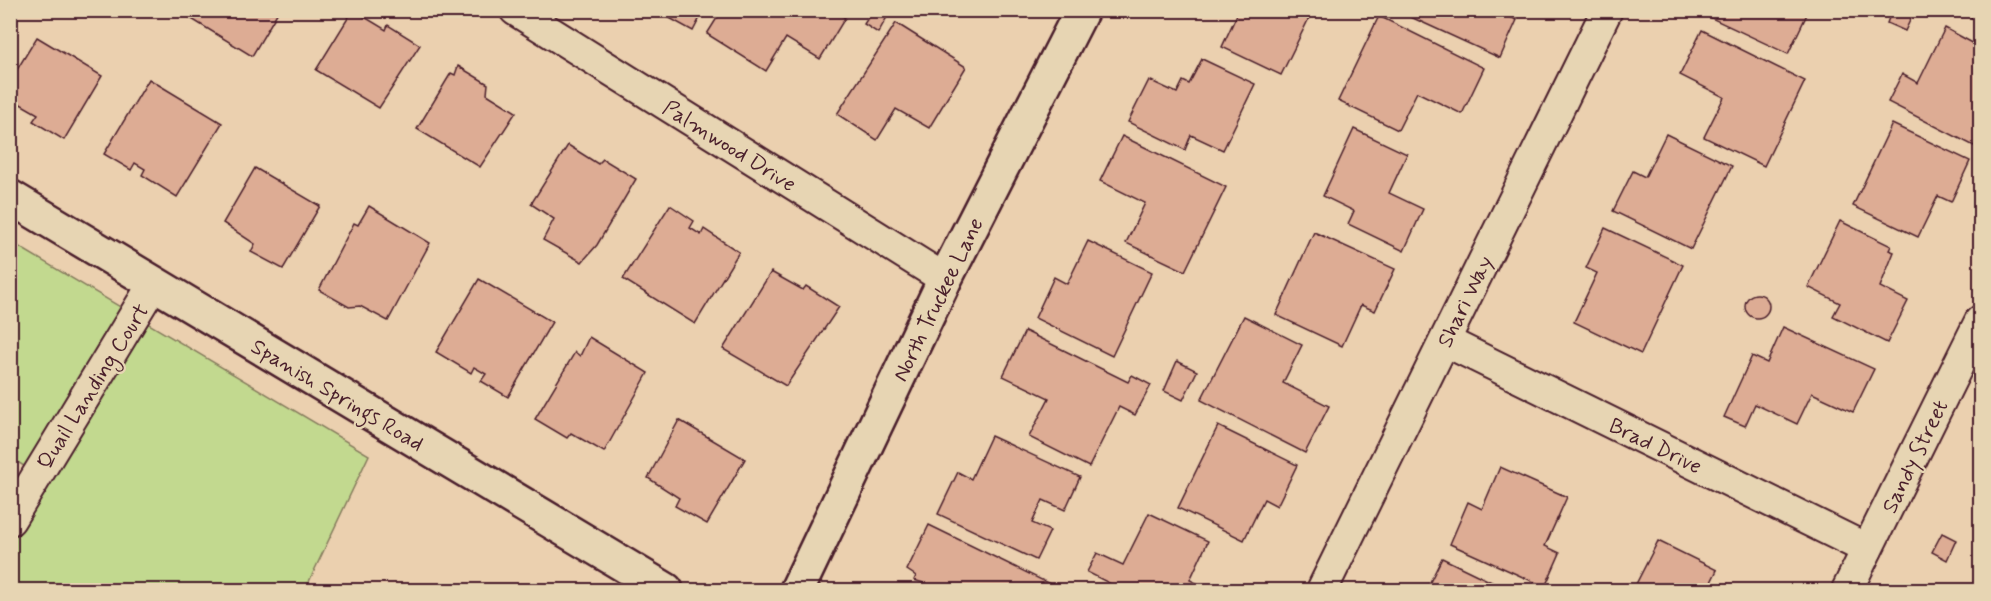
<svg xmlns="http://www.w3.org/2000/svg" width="1991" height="601" font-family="Mynerve,sans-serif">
  <rect width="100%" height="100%" fill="#ebd0af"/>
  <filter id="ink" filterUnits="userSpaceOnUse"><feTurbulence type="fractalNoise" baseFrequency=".0167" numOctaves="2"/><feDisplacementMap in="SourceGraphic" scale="12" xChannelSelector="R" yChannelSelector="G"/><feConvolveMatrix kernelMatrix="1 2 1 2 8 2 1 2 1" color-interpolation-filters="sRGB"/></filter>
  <g filter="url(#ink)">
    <!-- green -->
    <polygon fill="#c2d98f" stroke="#867c5d" stroke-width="1.5" points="11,242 369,455 305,590 11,590 11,520 37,474 11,458"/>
    <!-- building -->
    <g fill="#ddac94" stroke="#4a1f2b" stroke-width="1.5">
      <polygon points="195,10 279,10 252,56 190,18"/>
      <polygon points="353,10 386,30 388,25 420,45 379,108 316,70"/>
      <polygon points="655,10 704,10 693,31"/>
      <polygon points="722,10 833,10 845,18 820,59 786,38 766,71 707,34"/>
      <polygon points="873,10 891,10 878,33 864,24"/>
      <polygon points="1239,10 1313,10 1281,75 1222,47"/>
      <polygon points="1403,10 1504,10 1503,14 1517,20 1500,58 1402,13"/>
      <polygon points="1712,10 1809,10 1788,54 1709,17"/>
      <polygon points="1892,10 1914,12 1905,31 1887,23"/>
      <polygon points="1957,10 1980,10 1980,22"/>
      <polygon points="1379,16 1484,68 1462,114 1417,92 1398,130 1338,101"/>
      <polygon points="896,23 966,67 929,128 896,109 877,140 837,114"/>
      <polygon points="1945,28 1980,47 1980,149 1888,102 1902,74 1918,83"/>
      <polygon points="1702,30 1805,81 1764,166 1704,137 1724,97 1680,75"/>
      <polygon points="37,37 102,76 64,140 33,121 38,114 10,98 10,81"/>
      <polygon points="1202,59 1255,84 1223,150 1191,135 1185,150 1128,122 1149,80 1177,93 1183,81 1189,84"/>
      <polygon points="458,66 488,84 487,94 516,112 480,167 417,129 451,73 455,75"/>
      <polygon points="149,79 222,123 177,197 142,175 145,169 135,163 131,170 104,154"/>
      <polygon points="1892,124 1970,161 1951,202 1938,196 1918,237 1853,206"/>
      <polygon points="1354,129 1407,154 1389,193 1423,209 1404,251 1348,224 1354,211 1323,196"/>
      <polygon points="1666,134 1732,166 1691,249 1613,211 1633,171 1645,177"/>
      <polygon points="1122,136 1226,187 1185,271 1126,243 1145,203 1100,181"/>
      <polygon points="568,145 598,164 603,159 636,179 597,245 582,262 543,240 554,219 531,204"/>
      <polygon points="255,168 320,206 283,269 251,252 255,244 223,223"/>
      <polygon points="670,205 694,221 690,228 701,235 704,229 739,252 695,324 623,279"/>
      <polygon points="369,206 430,243 388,321 360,306 349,307 319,290 354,223 358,225"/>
      <polygon points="1840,221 1891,246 1889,250 1894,252 1880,287 1908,301 1887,343 1833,316 1840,303 1808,287"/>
      <polygon points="1605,228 1683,265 1641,354 1574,322 1597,273 1586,268"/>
      <polygon points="1314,232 1395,269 1375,311 1361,305 1342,346 1276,315"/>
      <polygon points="1088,241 1152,272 1112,356 1035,318 1054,277 1067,284"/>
      <polygon points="771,272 803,290 806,286 839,307 786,386 723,349"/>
      <polygon points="479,279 552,322 508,397 481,381 486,374 474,367 471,373 436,352"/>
      <circle cx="1757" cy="306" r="12"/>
      <polygon points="1244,316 1302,345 1283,383 1329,406 1305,453 1201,400"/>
      <polygon points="1783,327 1874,369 1853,412 1812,393 1797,424 1755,404 1745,426 1724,417 1752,356 1767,363"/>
      <polygon points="1025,331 1128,382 1132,375 1151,385 1135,415 1119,407 1089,467 1029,437 1049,398 1003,376"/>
      <polygon points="589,337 648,373 604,452 571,433 567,438 535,419 575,352 580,356"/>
      <polygon points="1177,361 1197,371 1183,400 1164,391"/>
      <polygon points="679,420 745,459 707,524 675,506 679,498 648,478"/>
      <polygon points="1218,426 1297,465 1277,506 1264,499 1244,540 1178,508"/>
      <polygon points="991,436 1080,477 1065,510 1043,500 1032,523 1050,531 1036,560 938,514 958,472 971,479"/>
      <polygon points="1500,467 1567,497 1545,546 1560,553 1545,587 1450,544 1468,502 1482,509"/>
      <polygon points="1149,513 1208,541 1190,580 1211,590 1110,590 1113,585 1087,572 1097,553 1123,565"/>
      <polygon points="929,525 1050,584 1047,590 945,590 914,580 916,576 907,570"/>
      <polygon points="1942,533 1956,540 1947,560 1932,552"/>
      <polygon points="1658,541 1717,570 1707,590 1633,590"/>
      <polygon points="1442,558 1508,590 1426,590"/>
    </g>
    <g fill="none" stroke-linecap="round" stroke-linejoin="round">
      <!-- street casing -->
      <g stroke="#4a1f2b" stroke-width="34">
        <g id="street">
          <polyline points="515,10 945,279"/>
          <polyline points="1445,341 1867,549"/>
          <polyline points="10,520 154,283"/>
          <polyline points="1322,590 1607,10"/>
          <polyline points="1847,590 1980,321"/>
        </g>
      </g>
      <!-- secondary casing -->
      <g stroke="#4a1f2b" stroke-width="38">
        <g id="secondary">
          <polyline points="10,197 666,590"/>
          <polyline points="797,590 945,279 1082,10"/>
        </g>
      </g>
      <!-- street -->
      <use href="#street" stroke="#e7d5b3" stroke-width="30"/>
      <!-- secondary -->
      <use href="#secondary" stroke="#e7d5b3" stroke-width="33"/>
    </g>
  </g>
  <g text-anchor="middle" stroke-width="4.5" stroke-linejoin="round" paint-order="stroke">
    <!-- street labels -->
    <g font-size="22" fill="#4a1f2b" stroke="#e7d5b3">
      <text transform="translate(730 145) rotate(32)" y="8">Palmwood Drive</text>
      <text transform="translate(937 299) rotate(-64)" y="8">North Truckee Lane</text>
      <text transform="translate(1464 301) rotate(-64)" y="8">Shari Way</text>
      <text transform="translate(92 386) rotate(-58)" y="8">Quail Landing Court</text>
      <text transform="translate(338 394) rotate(31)" y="8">Spanish Springs Road</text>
      <text transform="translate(1656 445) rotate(26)" y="8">Brad Drive</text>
      <text transform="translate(1914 456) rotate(-64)" y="8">Sandy Street</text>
    </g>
  </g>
  <!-- margin -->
  <rect width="1991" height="601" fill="none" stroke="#e7d5b3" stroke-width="36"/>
  <rect x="18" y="18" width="1955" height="565" fill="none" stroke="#4a1f2b" stroke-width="2" filter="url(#ink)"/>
</svg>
